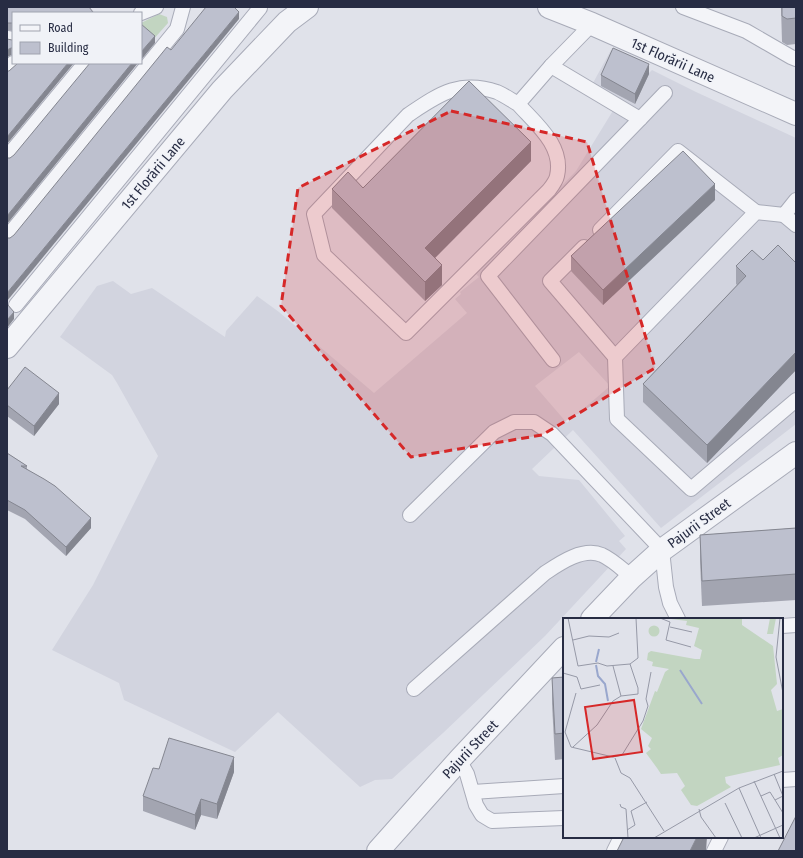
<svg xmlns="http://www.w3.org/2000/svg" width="803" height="858" font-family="'Fira Sans Condensed',sans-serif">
  <rect width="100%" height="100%" fill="#e0e2ea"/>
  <!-- built -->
  <path fill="#d2d4df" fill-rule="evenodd" d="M 611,50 L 648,74 L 652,70 L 696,92 L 796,138 L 796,424 L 661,528 L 573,430 L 532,469 L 539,476 L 579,480 L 625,536 L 619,541 L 626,549 L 545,636 L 443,733 L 392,779 L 375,780 L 360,787 L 278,712 L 235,752 L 124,700 L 119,683 L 52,650 L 93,585 L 158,456 L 117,383 L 112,375 L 60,337 L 97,286 L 113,281 L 131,294 L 152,288 L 225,337 L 226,331 L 257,296 L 279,312 L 374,393 L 467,313 L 455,299 L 461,294 L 460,292 L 479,277 L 476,274 L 576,171 L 614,109 L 587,94 ZM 579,352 L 610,386 L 567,423 L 535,386 Z"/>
  <!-- green -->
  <polygon fill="#c2d5c1" points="159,14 167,17 168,23 152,41 141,31 141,23"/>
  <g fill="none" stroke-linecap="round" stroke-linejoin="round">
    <!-- service casing -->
    <g stroke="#a8abb8" stroke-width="16">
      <g id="service">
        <polyline points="683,7 746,31 791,57 796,59"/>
        <polyline points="141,13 156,7"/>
        <polyline points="7,38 13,39"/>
        <polyline points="551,66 640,119 488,276 553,360"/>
        <polyline points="7,70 13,63"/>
        <path d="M 518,104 C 536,124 564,146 557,176 C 556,181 552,186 549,190 L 406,333 L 324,255 L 314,214 L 408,115 C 438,95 459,79 497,92 C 504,95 511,100 518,104 L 551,66 L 592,24"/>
        <polyline points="640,119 665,93"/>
        <polyline points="7,157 85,63"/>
        <polyline points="796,200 784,215 756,212 615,357 617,419 691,489 796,400"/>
        <polyline points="784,215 796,225"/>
        <polyline points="600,230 678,151 756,212"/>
        <polyline points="7,237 177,29 183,7"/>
        <polyline points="584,247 550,281 615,357"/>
        <polyline points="16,305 260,8 259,7"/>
        <polyline points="410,515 494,432 514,422 534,422 552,434 662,550 666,587 670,603 678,619"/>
        <polyline points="782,626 796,625"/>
        <path d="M 414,689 L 545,573 C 560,563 583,547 602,555 C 613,560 623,570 632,577"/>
        <polyline points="459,760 467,774 476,805 482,815 492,821 564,818"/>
        <polyline points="782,780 796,779"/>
        <polyline points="473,792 564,786"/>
        <polyline points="614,851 621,837"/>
        <polyline points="714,851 721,837"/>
      </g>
    </g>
    <!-- minor casing -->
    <g stroke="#a8abb8" stroke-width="24">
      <g id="minor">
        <polyline points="549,7 592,24 796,114"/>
        <polyline points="7,347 222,90 287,22 307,7"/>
        <polyline points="592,619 632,577 662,550 796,453"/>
        <polyline points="378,851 459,760 564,648"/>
      </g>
    </g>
    <!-- service -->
    <use href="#service" stroke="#f3f4f8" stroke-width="14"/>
    <!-- minor -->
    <use href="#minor" stroke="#f3f4f8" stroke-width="22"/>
  </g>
  <!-- wall -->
  <g fill="#a3a5b1">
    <polygon points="7,7 93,12 93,13 13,13 13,31 7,30"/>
    <polygon points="781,7 796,7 796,44 787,45 782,42"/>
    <polygon points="12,40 13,40 13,55 11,55 7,57"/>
    <polygon points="649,74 635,104 601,86 601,75"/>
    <polygon points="531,161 435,258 442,285 425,301 332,208 332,189 363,188"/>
    <polygon points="715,200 603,305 571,271 571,256"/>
    <polygon points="763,260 796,263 796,370 707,463 643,402 643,384 737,285 736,284 736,266"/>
    <polygon points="7,390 59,404 34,436 7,416"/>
    <polygon points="7,453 27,466 27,469 91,528 66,556 25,519 7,510"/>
    <polygon points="796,528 796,600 702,606 700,561 700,535"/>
    <polygon points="564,677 564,759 555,760 552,704 552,678"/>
    <polygon points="159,769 234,772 217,819 201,815 195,830 143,811 143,796"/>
  </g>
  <!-- shaded-wall -->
  <g fill="#848690">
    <polygon points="239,12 239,19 7,301 7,293"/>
    <polygon points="155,36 155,43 141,60 141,52"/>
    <polygon points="11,48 11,55 7,57 7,50"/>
    <polygon points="68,63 74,63 7,144 7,137"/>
    <polygon points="132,63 138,63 7,224 7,216"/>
    <polygon points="649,64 649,74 635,104 635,94"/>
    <polygon points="531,142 531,161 425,268 425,248"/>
    <polygon points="715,184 715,200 603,305 603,290"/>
    <polygon points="442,265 442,285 425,301 425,282"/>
    <polygon points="14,312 14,319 7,328 7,320"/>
    <polygon points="796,352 796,370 707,463 707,445"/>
    <polygon points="59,393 59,404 34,436 34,426"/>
    <polygon points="91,518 91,528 66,556 66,547"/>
    <polygon points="234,757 234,772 217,819 217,804"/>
    <polygon points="201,799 201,815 195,830 195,815"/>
    <polygon points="697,837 707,837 706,851 690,851"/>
  </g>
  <!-- building -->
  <g fill="#bdc0ce" stroke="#848690">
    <polygon points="7,7 89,7 93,12 86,13 13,13 13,23 7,23"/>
    <polygon points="206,7 234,7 239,12 7,293 7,238 10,238 14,235 167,47 171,50"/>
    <polygon points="782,7 796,7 796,18 787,19 782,16"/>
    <polygon points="141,24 155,36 141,52"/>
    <polygon points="7,39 12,40 13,40 13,48 11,48 7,50"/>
    <polygon points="613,48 649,64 635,94 601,75"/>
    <polygon points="18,63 68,63 7,137 7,71 9,71"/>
    <polygon points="90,63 132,63 7,216 7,158 10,158 14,155"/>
    <polygon points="469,81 531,142 425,248 442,265 425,282 332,189 348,172 363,188"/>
    <polygon points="683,151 715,184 603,290 571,256"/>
    <polygon points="778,245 796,263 796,352 707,445 643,384 746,276 736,266 752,250 763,260"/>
    <polygon points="7,304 14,312 7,320"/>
    <polygon points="25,367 59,393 34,426 7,405 7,390"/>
    <polygon points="7,453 27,466 21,466 44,479 55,486 91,518 66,547 25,510 7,500"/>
    <polygon points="796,528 796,574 702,581 700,535"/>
    <polygon points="564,677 564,733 555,734 552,678"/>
    <polygon points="169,738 234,757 217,804 201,799 195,815 143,796 153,768 159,769"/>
    <polygon points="796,816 796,851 778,851"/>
    <polygon points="624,837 697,837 690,851 617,851"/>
  </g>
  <!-- marked area -->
  <path fill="#d62828" fill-opacity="0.2" stroke="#d62828" stroke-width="3" stroke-dasharray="8 5" stroke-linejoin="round" d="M 451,111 L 587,142 L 655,368 L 542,435 L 411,457 L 281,306 L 298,188 Z"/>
  <g text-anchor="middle" stroke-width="3" stroke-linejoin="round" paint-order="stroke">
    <!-- street labels -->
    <g font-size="14" fill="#272c43" stroke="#f0f2f7">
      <text transform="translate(673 60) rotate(24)" y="5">1st Florării Lane</text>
      <text transform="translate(153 173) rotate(-50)" y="5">1st Florării Lane</text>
      <text transform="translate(699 523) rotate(-36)" y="5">Pajurii Street</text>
      <text transform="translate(470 749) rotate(-47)" y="5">Pajurii Street</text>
    </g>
  </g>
  <!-- overview -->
  <g transform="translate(563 618)">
    <rect width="220" height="220" fill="#e0e2ea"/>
    <path d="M 100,0 L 179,0 L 179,7 L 210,28 L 214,66 L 208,72 L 214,93 L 220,91 L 220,137 L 215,140 L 217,147 L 162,159 L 163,165 L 168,169 L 134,188 L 128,187 L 118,172 L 122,168 L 114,155 L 98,156 L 94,150 L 83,135 L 88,131 L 85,128 L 89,120 L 78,111 L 92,73 L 94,74 L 102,54 L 106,51 L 89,48 L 90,44 L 84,42 L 85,35 L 88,33 L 132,41 L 137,41 L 139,32 L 131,28 L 136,10 L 123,7 L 124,3 ZM 207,0 L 213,0 L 210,16 L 204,16 ZM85.5 13a5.5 5.5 0 1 1 11 0a5.5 5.5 0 1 1-11 0Z" fill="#c2d5c1"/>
    <path fill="none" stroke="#99a7cd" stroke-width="2" d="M 33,44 L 36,31M 33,47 L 35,58 L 42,66 L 45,83M 117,52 L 139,86"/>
    <path fill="none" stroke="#9699a7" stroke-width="1" d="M 5,0 L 15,48 L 35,45 L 44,48 L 67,46 L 75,40 L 73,0M 97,0 L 107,4 L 103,22 L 128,29M 217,0 L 213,39 L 220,75M 107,9 L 129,14M 10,22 L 26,18 L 46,19 L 56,15M 0,55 L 14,59 L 18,71 L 37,67M 58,78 L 75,76 L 75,70 L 67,46M 2,114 L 8,129 L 50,139 L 59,137 L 80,103 L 85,88 L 83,81 L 88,54M 2,114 L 13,75M 10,129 L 34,107 L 50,83 L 58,78 L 50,48M 52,140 L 58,155 L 67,160 L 101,213M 211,156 L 220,178M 191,163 L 217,220M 176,170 L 198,220M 198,178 L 207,174 L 212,182 L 220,178M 212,182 L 220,195M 162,185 L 179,220M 57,186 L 58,189 L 63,191 L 65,220M 136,191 L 138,199 L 153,220M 64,212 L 72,207 L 68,193 L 84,184M 91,220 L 176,170 L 220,153M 191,220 L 220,207"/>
    <path fill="#d62828" fill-opacity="0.15" stroke="#d62828" stroke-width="2" d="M 71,82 L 79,134 L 30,141 L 22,89 Z"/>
    <rect width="220" height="220" fill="none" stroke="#272c43" stroke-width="2"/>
  </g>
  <!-- border -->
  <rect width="803" height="858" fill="none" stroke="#272c43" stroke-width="16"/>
  <!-- legend -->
  <rect x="12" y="12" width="130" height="52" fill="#f0f2f7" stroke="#a0a3af"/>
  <rect x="20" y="25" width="20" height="6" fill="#f3f4f8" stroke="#a0a3af"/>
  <text x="48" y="32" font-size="12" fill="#272c43">Road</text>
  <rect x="20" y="42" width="20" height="12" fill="#bdc0ce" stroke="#a0a3af"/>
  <text x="48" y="52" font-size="12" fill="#272c43">Building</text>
</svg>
